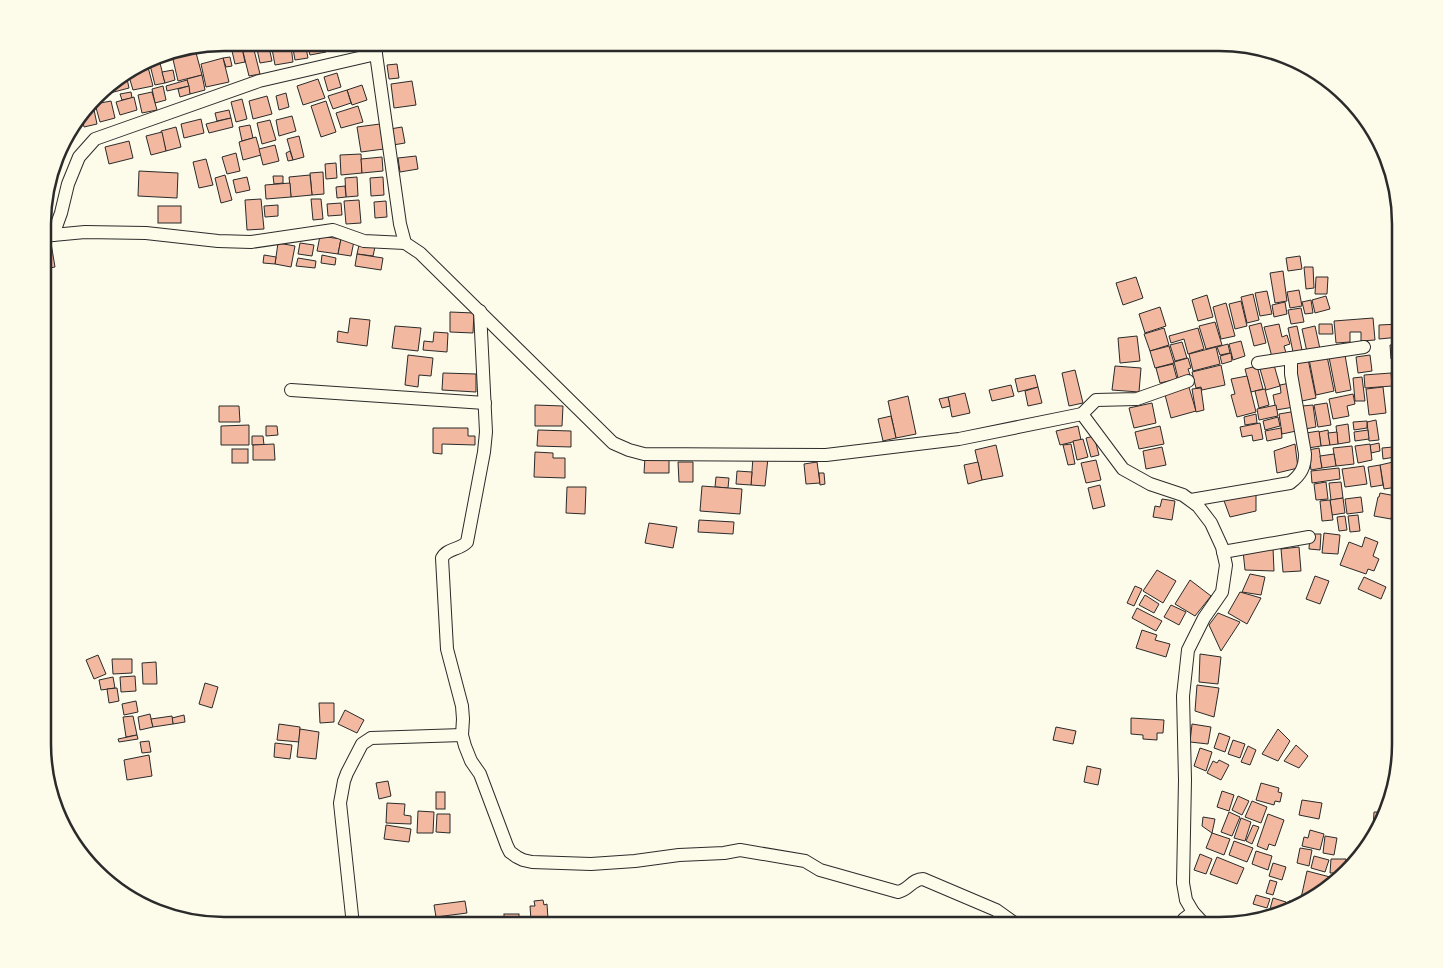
<svg xmlns="http://www.w3.org/2000/svg" width="1443" height="968" font-family="Figtree,sans-serif">
  <rect width="100%" height="100%" fill="#fdfbea"/>
  <!-- building -->
  <g fill="#f2b8a0" stroke="#2b2b2b">
    <polygon points="275,43 288,43 288,46 277,48"/>
    <polygon points="292,43 305,43 308,58 295,60"/>
    <polygon points="307,43 324,43 326,52 310,55"/>
    <polygon points="253,46 260,74 249,76 242,48"/>
    <polygon points="291,46 293,62 275,65 272,49"/>
    <polygon points="269,47 272,61 260,63 257,49"/>
    <polygon points="242,48 245,62 235,64 232,51"/>
    <polygon points="195,49 202,75 178,81 172,55"/>
    <polygon points="230,57 232,66 226,67 223,58"/>
    <polygon points="223,58 229,82 206,87 201,64"/>
    <polygon points="160,63 165,83 155,85 150,65"/>
    <polygon points="397,64 399,78 389,79 387,65"/>
    <polygon points="148,67 153,86 133,90 128,73"/>
    <polygon points="173,70 175,80 165,83 162,72"/>
    <polygon points="337,73 341,87 328,91 324,77"/>
    <polygon points="126,74 129,88 110,93 108,85"/>
    <polygon points="202,75 205,90 190,94 187,79"/>
    <polygon points="318,79 325,98 303,105 297,86"/>
    <polygon points="187,80 189,86 167,91 166,86"/>
    <polygon points="412,81 416,105 394,108 391,84"/>
    <polygon points="362,85 367,100 352,105 347,90"/>
    <polygon points="163,86 166,100 155,103 152,89"/>
    <polygon points="189,86 190,94 180,97 178,89"/>
    <polygon points="347,90 351,103 333,109 328,96"/>
    <polygon points="131,92 132,98 122,100 120,94"/>
    <polygon points="152,92 157,110 142,113 138,95"/>
    <polygon points="286,93 289,107 279,110 276,96"/>
    <polygon points="267,96 272,114 253,119 249,101"/>
    <polygon points="134,97 137,110 120,115 116,102"/>
    <polygon points="242,99 247,119 236,122 231,102"/>
    <polygon points="111,101 115,118 100,122 95,104"/>
    <polygon points="326,101 336,132 321,137 311,106"/>
    <polygon points="91,105 93,105 97,124 84,127 82,117"/>
    <polygon points="358,106 363,122 341,128 336,113"/>
    <polygon points="229,110 231,118 217,121 215,113"/>
    <polygon points="292,116 296,131 279,136 276,120"/>
    <polygon points="231,118 233,127 209,133 206,124"/>
    <polygon points="201,119 204,133 184,138 181,124"/>
    <polygon points="270,120 276,140 262,144 257,123"/>
    <polygon points="380,124 384,149 361,152 357,127"/>
    <polygon points="250,125 253,138 242,141 239,127"/>
    <polygon points="176,127 181,147 166,151 161,131"/>
    <polygon points="402,127 405,143 393,145 390,129"/>
    <polygon points="162,132 166,151 151,155 146,136"/>
    <polygon points="299,136 304,157 293,160 287,139"/>
    <polygon points="256,137 261,155 243,160 239,142"/>
    <polygon points="129,141 133,158 109,164 105,147"/>
    <polygon points="275,145 279,161 263,165 259,149"/>
    <polygon points="290,151 293,160 288,161 286,153"/>
    <polygon points="236,153 240,171 227,174 222,157"/>
    <polygon points="361,154 362,173 341,175 340,155"/>
    <polygon points="416,156 418,169 400,172 398,158"/>
    <polygon points="382,157 383,171 362,173 361,159"/>
    <polygon points="206,159 213,185 199,188 193,162"/>
    <polygon points="336,163 337,178 326,179 325,164"/>
    <polygon points="139,171 178,173 177,198 138,196"/>
    <polygon points="323,172 324,194 312,195 310,173"/>
    <polygon points="225,175 232,200 221,203 215,178"/>
    <polygon points="310,175 312,195 291,197 289,177"/>
    <polygon points="273,176 283,176 283,183 274,184"/>
    <polygon points="247,177 250,190 236,193 233,180"/>
    <polygon points="357,177 358,196 346,197 345,178"/>
    <polygon points="383,177 384,195 371,196 370,178"/>
    <polygon points="290,183 291,197 266,199 265,185"/>
    <polygon points="345,186 346,197 337,198 336,187"/>
    <polygon points="261,199 264,229 247,230 245,200"/>
    <polygon points="311,199 321,199 323,219 313,220"/>
    <polygon points="359,200 361,223 346,224 344,201"/>
    <polygon points="386,201 387,217 375,218 374,202"/>
    <polygon points="341,203 342,215 328,216 327,204"/>
    <polygon points="278,205 278,216 265,217 264,206"/>
    <rect x="158" y="206" width="23" height="17"/>
    <polygon points="320,236 341,239 338,254 317,251"/>
    <polygon points="341,239 354,241 351,256 338,254"/>
    <polygon points="51,243 55,267 44,269 44,244"/>
    <polygon points="278,243 295,246 291,267 275,264"/>
    <polygon points="300,243 314,245 312,256 298,254"/>
    <polygon points="359,245 375,247 373,256 357,254"/>
    <polygon points="357,254 383,258 381,270 355,266"/>
    <polygon points="264,255 276,257 275,264 263,263"/>
    <polygon points="322,255 336,258 335,265 321,263"/>
    <polygon points="1300,256 1302,269 1288,271 1286,258"/>
    <polygon points="298,258 316,261 315,268 296,266"/>
    <polygon points="1304,267 1313,267 1314,288 1306,289"/>
    <polygon points="1283,271 1287,301 1275,303 1270,273"/>
    <polygon points="1136,277 1143,298 1123,305 1116,283"/>
    <polygon points="1316,277 1328,277 1327,294 1315,294"/>
    <polygon points="1299,290 1302,306 1290,308 1287,292"/>
    <polygon points="1267,291 1272,314 1260,316 1255,293"/>
    <polygon points="1253,294 1259,320 1247,323 1241,297"/>
    <polygon points="1207,295 1213,317 1198,321 1192,300"/>
    <polygon points="1326,296 1330,309 1315,313 1312,300"/>
    <polygon points="1311,300 1313,313 1305,314 1302,302"/>
    <polygon points="1241,301 1247,326 1235,329 1229,304"/>
    <polygon points="1285,302 1287,314 1274,317 1272,305"/>
    <polygon points="1226,303 1235,336 1221,339 1213,307"/>
    <polygon points="1160,307 1166,326 1145,333 1139,314"/>
    <polygon points="1301,308 1304,322 1291,324 1288,310"/>
    <polygon points="450,312 474,313 473,333 450,332"/>
    <polygon points="350,318 370,320 367,346 337,342 338,331 348,333"/>
    <polygon points="1373,318 1375,340 1361,341 1361,332 1350,332 1350,342 1336,343 1334,321"/>
    <polygon points="1215,322 1222,345 1206,349 1199,326"/>
    <polygon points="1261,323 1266,343 1254,346 1249,326"/>
    <polygon points="1279,324 1282,337 1287,335 1290,344 1284,346 1286,353 1272,357 1264,327"/>
    <polygon points="1319,324 1332,324 1333,334 1319,334"/>
    <polygon points="1400,324 1400,337 1379,339 1379,325"/>
    <polygon points="395,326 421,328 418,351 392,348"/>
    <polygon points="1297,326 1302,350 1293,352 1288,328"/>
    <polygon points="1315,326 1320,349 1307,352 1302,329"/>
    <polygon points="1164,328 1169,345 1150,351 1144,334"/>
    <polygon points="1198,328 1204,349 1188,354 1184,339 1171,343 1169,336"/>
    <polygon points="434,332 448,333 447,352 423,350 424,341 433,342"/>
    <polygon points="1137,336 1140,361 1120,363 1118,338"/>
    <polygon points="1241,341 1245,356 1233,360 1229,344"/>
    <polygon points="1182,342 1187,358 1175,361 1170,345"/>
    <polygon points="1228,344 1230,353 1220,355 1217,347"/>
    <polygon points="1400,344 1400,359 1391,359 1390,345"/>
    <polygon points="1169,346 1174,363 1155,368 1150,351"/>
    <polygon points="1216,347 1220,364 1193,371 1189,354"/>
    <polygon points="1231,353 1232,361 1222,364 1220,356"/>
    <polygon points="408,355 433,358 431,376 419,375 418,387 405,385"/>
    <polygon points="1345,355 1351,390 1336,393 1329,357"/>
    <polygon points="1370,355 1372,371 1358,373 1356,357"/>
    <polygon points="1327,356 1334,391 1316,395 1309,359"/>
    <polygon points="1188,358 1191,368 1188,369 1190,375 1178,378 1174,362"/>
    <polygon points="1308,359 1316,398 1302,401 1294,362"/>
    <polygon points="1400,360 1400,369 1393,369 1392,361"/>
    <polygon points="1173,364 1177,379 1160,383 1156,368"/>
    <polygon points="1221,365 1225,385 1202,390 1201,387 1196,388 1192,372"/>
    <polygon points="1274,365 1280,386 1266,390 1260,369"/>
    <polygon points="1115,366 1141,368 1139,392 1112,390"/>
    <polygon points="1257,366 1263,389 1251,392 1245,369"/>
    <polygon points="1075,370 1083,403 1069,406 1062,373"/>
    <polygon points="443,373 476,374 476,392 442,390"/>
    <polygon points="1391,373 1392,386 1365,388 1364,375"/>
    <polygon points="1035,375 1038,387 1018,392 1015,379"/>
    <polygon points="1247,376 1256,412 1237,417 1231,395 1235,394 1231,379"/>
    <polygon points="1362,377 1365,401 1355,401 1353,378"/>
    <polygon points="1290,383 1294,407 1276,410 1273,395 1281,393 1280,385"/>
    <polygon points="1188,384 1196,411 1171,418 1164,391"/>
    <polygon points="1011,385 1014,396 992,401 989,390"/>
    <polygon points="1038,387 1042,403 1028,406 1025,391"/>
    <polygon points="1383,387 1386,413 1369,415 1366,389"/>
    <polygon points="1201,388 1204,410 1196,412 1192,389"/>
    <polygon points="1265,389 1269,405 1259,408 1255,391"/>
    <polygon points="965,393 970,413 952,417 948,397"/>
    <polygon points="1353,394 1355,404 1347,406 1349,416 1333,419 1329,399"/>
    <polygon points="908,396 916,434 896,438 888,401"/>
    <polygon points="948,397 950,406 942,408 939,399"/>
    <polygon points="1152,403 1156,423 1134,428 1129,408"/>
    <polygon points="1327,403 1331,425 1318,427 1314,405"/>
    <polygon points="535,405 563,406 562,426 535,426"/>
    <polygon points="1276,405 1278,416 1259,420 1257,409"/>
    <polygon points="1313,405 1316,427 1305,429 1302,406"/>
    <polygon points="219,406 239,406 240,422 219,422"/>
    <polygon points="1297,411 1301,430 1282,434 1279,414"/>
    <polygon points="1256,414 1257,423 1245,425 1244,417"/>
    <polygon points="891,416 896,438 883,441 878,419"/>
    <polygon points="1278,417 1280,426 1265,430 1263,421"/>
    <polygon points="1376,420 1379,440 1369,441 1367,422"/>
    <polygon points="1367,421 1367,428 1354,430 1353,422"/>
    <polygon points="1260,423 1263,439 1253,441 1252,435 1242,437 1240,427"/>
    <polygon points="1348,424 1350,442 1338,444 1336,426"/>
    <polygon points="249,425 249,445 221,445 221,426"/>
    <polygon points="266,426 277,426 278,435 266,436"/>
    <polygon points="1078,426 1081,440 1060,445 1056,431"/>
    <polygon points="1160,426 1164,444 1139,449 1135,432"/>
    <polygon points="433,428 468,428 468,436 475,436 475,445 442,444 442,454 433,453"/>
    <polygon points="1281,428 1282,438 1267,441 1265,431"/>
    <polygon points="538,430 571,431 571,447 537,446"/>
    <polygon points="1328,430 1330,445 1321,446 1319,432"/>
    <polygon points="1368,430 1369,439 1355,441 1354,432"/>
    <polygon points="1319,431 1321,446 1308,448 1306,433"/>
    <polygon points="1337,432 1338,444 1330,445 1328,433"/>
    <polygon points="252,436 263,436 264,445 252,445"/>
    <polygon points="1094,436 1099,455 1091,457 1086,438"/>
    <polygon points="1083,439 1088,457 1077,460 1073,441"/>
    <polygon points="1379,443 1380,451 1371,453 1370,445"/>
    <polygon points="274,444 275,460 253,460 253,445"/>
    <polygon points="1071,444 1075,464 1068,465 1063,445"/>
    <polygon points="1295,444 1298,468 1277,473 1274,451"/>
    <polygon points="1370,444 1372,460 1358,463 1355,446"/>
    <polygon points="996,445 1003,476 982,480 975,450"/>
    <polygon points="1352,446 1354,464 1336,466 1333,448"/>
    <polygon points="1162,447 1166,465 1146,469 1143,451"/>
    <polygon points="1393,447 1395,457 1383,459 1382,448"/>
    <polygon points="1319,448 1322,468 1311,470 1308,450"/>
    <rect x="232" y="449" width="16" height="14"/>
    <polygon points="535,452 553,453 553,458 565,458 565,478 534,477"/>
    <polygon points="1334,454 1336,466 1322,468 1320,456"/>
    <polygon points="645,457 669,458 669,473 644,473"/>
    <polygon points="753,457 768,458 765,486 751,485"/>
    <polygon points="1096,460 1101,480 1086,483 1081,463"/>
    <polygon points="678,462 693,462 693,482 679,482"/>
    <polygon points="817,462 820,483 806,484 804,464"/>
    <polygon points="978,462 982,480 968,484 964,465"/>
    <polygon points="1393,462 1397,487 1384,489 1380,465"/>
    <polygon points="1380,465 1383,485 1371,487 1368,467"/>
    <polygon points="1364,466 1367,484 1345,487 1342,469"/>
    <polygon points="1339,468 1340,479 1312,483 1311,471"/>
    <polygon points="737,471 752,472 751,485 736,484"/>
    <polygon points="819,473 824,473 825,484 820,485"/>
    <polygon points="716,477 729,478 728,488 715,487"/>
    <polygon points="1326,482 1328,499 1316,500 1314,484"/>
    <polygon points="1341,482 1343,498 1331,500 1329,483"/>
    <polygon points="1100,485 1105,506 1093,509 1088,488"/>
    <polygon points="702,486 742,489 740,514 700,511"/>
    <polygon points="567,487 586,487 585,514 566,513"/>
    <polygon points="1256,489 1256,511 1230,517 1223,498"/>
    <polygon points="1380,493 1396,496 1396,500 1400,500 1400,510 1393,509 1391,519 1374,516 1378,497 1379,497"/>
    <polygon points="1361,497 1363,512 1347,514 1345,499"/>
    <polygon points="1343,498 1345,513 1332,515 1330,500"/>
    <polygon points="1162,499 1175,501 1172,520 1153,517 1155,506 1160,507"/>
    <polygon points="1330,500 1333,520 1322,521 1320,501"/>
    <polygon points="1358,515 1360,531 1350,532 1348,516"/>
    <polygon points="1345,516 1347,530 1339,531 1337,517"/>
    <polygon points="699,520 734,522 733,534 698,532"/>
    <polygon points="649,523 677,527 673,548 645,543"/>
    <polygon points="1324,533 1340,535 1338,554 1322,553"/>
    <polygon points="1310,534 1321,534 1320,550 1309,549"/>
    <polygon points="1365,537 1378,542 1373,556 1379,559 1374,571 1368,569 1366,574 1340,565 1349,542 1362,547"/>
    <polygon points="1299,547 1301,571 1283,572 1281,549"/>
    <polygon points="1273,548 1274,571 1245,570 1243,551"/>
    <polygon points="1157,570 1176,581 1163,603 1143,591"/>
    <polygon points="1250,574 1265,577 1261,595 1242,592"/>
    <polygon points="1315,576 1329,581 1320,604 1306,599"/>
    <polygon points="1364,577 1386,587 1381,599 1358,589"/>
    <polygon points="1190,580 1211,596 1195,616 1175,604"/>
    <polygon points="1135,586 1142,589 1134,606 1127,603"/>
    <polygon points="1240,592 1261,598 1247,624 1228,613"/>
    <polygon points="1145,595 1159,604 1154,613 1139,605"/>
    <polygon points="1171,605 1186,612 1179,625 1164,617"/>
    <polygon points="1137,608 1162,621 1156,631 1132,618"/>
    <polygon points="1218,613 1240,622 1221,651 1209,625"/>
    <polygon points="1142,630 1157,635 1155,640 1170,644 1166,657 1136,648"/>
    <polygon points="1200,654 1221,657 1218,684 1199,682"/>
    <polygon points="98,655 106,674 94,679 86,660"/>
    <polygon points="112,659 132,659 132,673 113,674"/>
    <polygon points="156,662 157,684 143,684 142,663"/>
    <polygon points="135,676 136,691 121,692 120,677"/>
    <polygon points="113,677 115,688 101,690 99,680"/>
    <polygon points="205,683 218,687 212,708 199,704"/>
    <polygon points="1197,685 1219,688 1214,717 1195,711"/>
    <polygon points="117,688 119,701 109,703 107,689"/>
    <polygon points="136,701 138,712 124,715 122,704"/>
    <polygon points="319,703 334,703 334,722 320,723"/>
    <polygon points="345,710 364,720 357,733 338,724"/>
    <polygon points="150,714 153,727 140,730 138,717"/>
    <polygon points="184,715 185,722 173,724 172,718"/>
    <polygon points="133,716 137,735 126,737 123,717"/>
    <polygon points="172,716 173,724 153,727 151,719"/>
    <polygon points="1131,718 1164,720 1163,733 1157,733 1157,740 1143,739 1143,735 1131,734"/>
    <polygon points="279,724 300,727 299,742 277,740"/>
    <polygon points="1192,724 1211,727 1208,744 1190,742"/>
    <polygon points="1056,727 1076,731 1073,744 1053,740"/>
    <polygon points="300,729 319,732 316,759 297,757"/>
    <polygon points="1278,729 1290,741 1278,761 1262,754"/>
    <polygon points="1219,733 1230,737 1225,752 1214,748"/>
    <polygon points="137,735 138,739 119,742 118,739"/>
    <polygon points="1233,740 1245,744 1240,758 1228,754"/>
    <polygon points="149,741 151,752 142,753 140,742"/>
    <polygon points="275,743 292,745 290,759 274,757"/>
    <polygon points="1296,745 1308,756 1299,768 1284,761"/>
    <polygon points="1248,746 1256,750 1250,765 1241,762"/>
    <polygon points="1200,748 1212,752 1206,771 1194,766"/>
    <polygon points="149,755 152,776 127,780 124,760"/>
    <polygon points="1219,760 1229,765 1221,780 1207,773 1213,761 1217,763"/>
    <polygon points="1087,766 1101,769 1098,785 1084,782"/>
    <polygon points="388,781 391,796 379,799 376,783"/>
    <polygon points="1261,783 1279,788 1278,792 1282,793 1280,802 1275,801 1274,805 1256,800"/>
    <polygon points="1222,791 1234,795 1229,811 1217,807"/>
    <rect x="436" y="792" width="9" height="17"/>
    <polygon points="1238,796 1249,801 1242,815 1232,810"/>
    <polygon points="1302,800 1322,803 1319,819 1299,815"/>
    <polygon points="1252,801 1267,807 1261,823 1245,817"/>
    <polygon points="387,803 405,804 404,815 411,816 411,824 386,823"/>
    <polygon points="418,811 434,812 433,833 417,833"/>
    <polygon points="1229,812 1240,817 1232,836 1221,832"/>
    <polygon points="1374,812 1386,812 1378,828 1373,828"/>
    <polygon points="437,814 450,814 450,833 436,832"/>
    <polygon points="1268,814 1284,820 1275,846 1269,844 1267,850 1257,846"/>
    <polygon points="1203,817 1215,819 1212,833 1202,826"/>
    <polygon points="1241,818 1251,822 1245,841 1234,838"/>
    <polygon points="386,825 411,829 409,842 384,839"/>
    <polygon points="1253,825 1259,827 1252,844 1246,841"/>
    <polygon points="1310,830 1324,834 1320,850 1302,846 1304,837 1308,838"/>
    <polygon points="1212,833 1230,839 1224,855 1206,848"/>
    <polygon points="1325,836 1337,838 1334,855 1323,853"/>
    <polygon points="1234,841 1253,848 1247,862 1229,855"/>
    <polygon points="1300,848 1312,850 1309,866 1297,863"/>
    <polygon points="1256,851 1272,856 1268,870 1252,864"/>
    <polygon points="1200,854 1212,859 1206,874 1194,870"/>
    <polygon points="1314,856 1329,860 1325,872 1311,868"/>
    <polygon points="1217,857 1244,868 1237,884 1210,874"/>
    <polygon points="1331,859 1346,859 1346,867 1339,873 1330,873"/>
    <polygon points="1273,863 1286,867 1282,880 1269,876"/>
    <polygon points="1307,871 1334,878 1310,900 1301,898"/>
    <polygon points="1270,880 1277,882 1273,895 1266,893"/>
    <polygon points="1256,895 1270,899 1267,908 1253,904"/>
    <polygon points="1273,898 1286,902 1284,909 1277,911 1270,909"/>
    <polygon points="543,900 544,905 547,904 548,919 531,920 530,906 535,906 534,901"/>
    <polygon points="465,901 467,913 436,917 434,905"/>
    <polygon points="1289,901 1300,904 1288,908"/>
    <rect x="504" y="914" width="15" height="11"/>
    <polygon points="447,919 447,925 424,925 424,920"/>
    <polygon points="462,919 462,925 450,925 449,921"/>
  </g>
  <g fill="none" stroke-linecap="round" stroke-linejoin="round">
    <!-- street casing -->
    <g stroke="#2b2b2b" stroke-width="14">
      <g id="street">
        <polyline points="376,43 376,54 400,224 405,243 420,253 613,443 629,450 644,454 826,455 959,439 1082,414 1123,469 1150,484 1183,495 1198,506 1211,523 1222,547 1226,565 1222,592 1204,618 1188,650 1183,696 1185,780 1183,883 1186,900 1193,912 1205,925"/>
        <polyline points="53,235 85,232 146,233 218,241 251,242 333,230 364,241 405,243"/>
        <polyline points="44,236 53,235 61,213 68,184 79,157 95,139 259,81 376,54"/>
        <path d="M 480,311 L 486,432 L 484,452 L 467,542 C 460,550 447,548 442,558 L 447,649 L 462,706 L 463,719 L 462,735 L 465,746 L 471,761 L 480,774 L 507,846 L 510,852 L 517,857 L 523,860 L 532,862 L 591,864 L 635,861 L 679,855 L 724,853 L 740,850 L 805,861 L 820,870 L 898,892 C 909,890 912,879 923,879 L 996,910 L 1017,925"/>
        <polyline points="1258,363 1291,358"/>
        <polyline points="291,390 485,403"/>
        <polyline points="1082,414 1096,400 1137,399 1188,381"/>
        <path d="M 1191,500 L 1290,483 C 1301,475 1305,467 1305,454 L 1291,374 L 1291,358 L 1364,347"/>
        <polyline points="1223,552 1309,537"/>
        <polyline points="353,925 340,803 344,781 347,773 362,744 371,738 462,735"/>
        <polyline points="1181,925 1184,919 1193,912"/>
      </g>
    </g>
    <!-- street -->
    <use href="#street" stroke="#fdfbea" stroke-width="12"/>
  </g>
  <!-- crop -->
  <path d="M0 0H1443V968H0ZM224 51H1219A173 173 0 0 1 1392 224V744A173 173 0 0 1 1219 917H224A173 173 0 0 1 51 744V224A173 173 0 0 1 224 51Z" fill="#fdfbea" fill-rule="evenodd"/>
  <path fill="none" stroke="#2b2b2b" stroke-width="2.5" d="M224 51H1219A173 173 0 0 1 1392 224V744A173 173 0 0 1 1219 917H224A173 173 0 0 1 51 744V224A173 173 0 0 1 224 51Z"/>
</svg>
